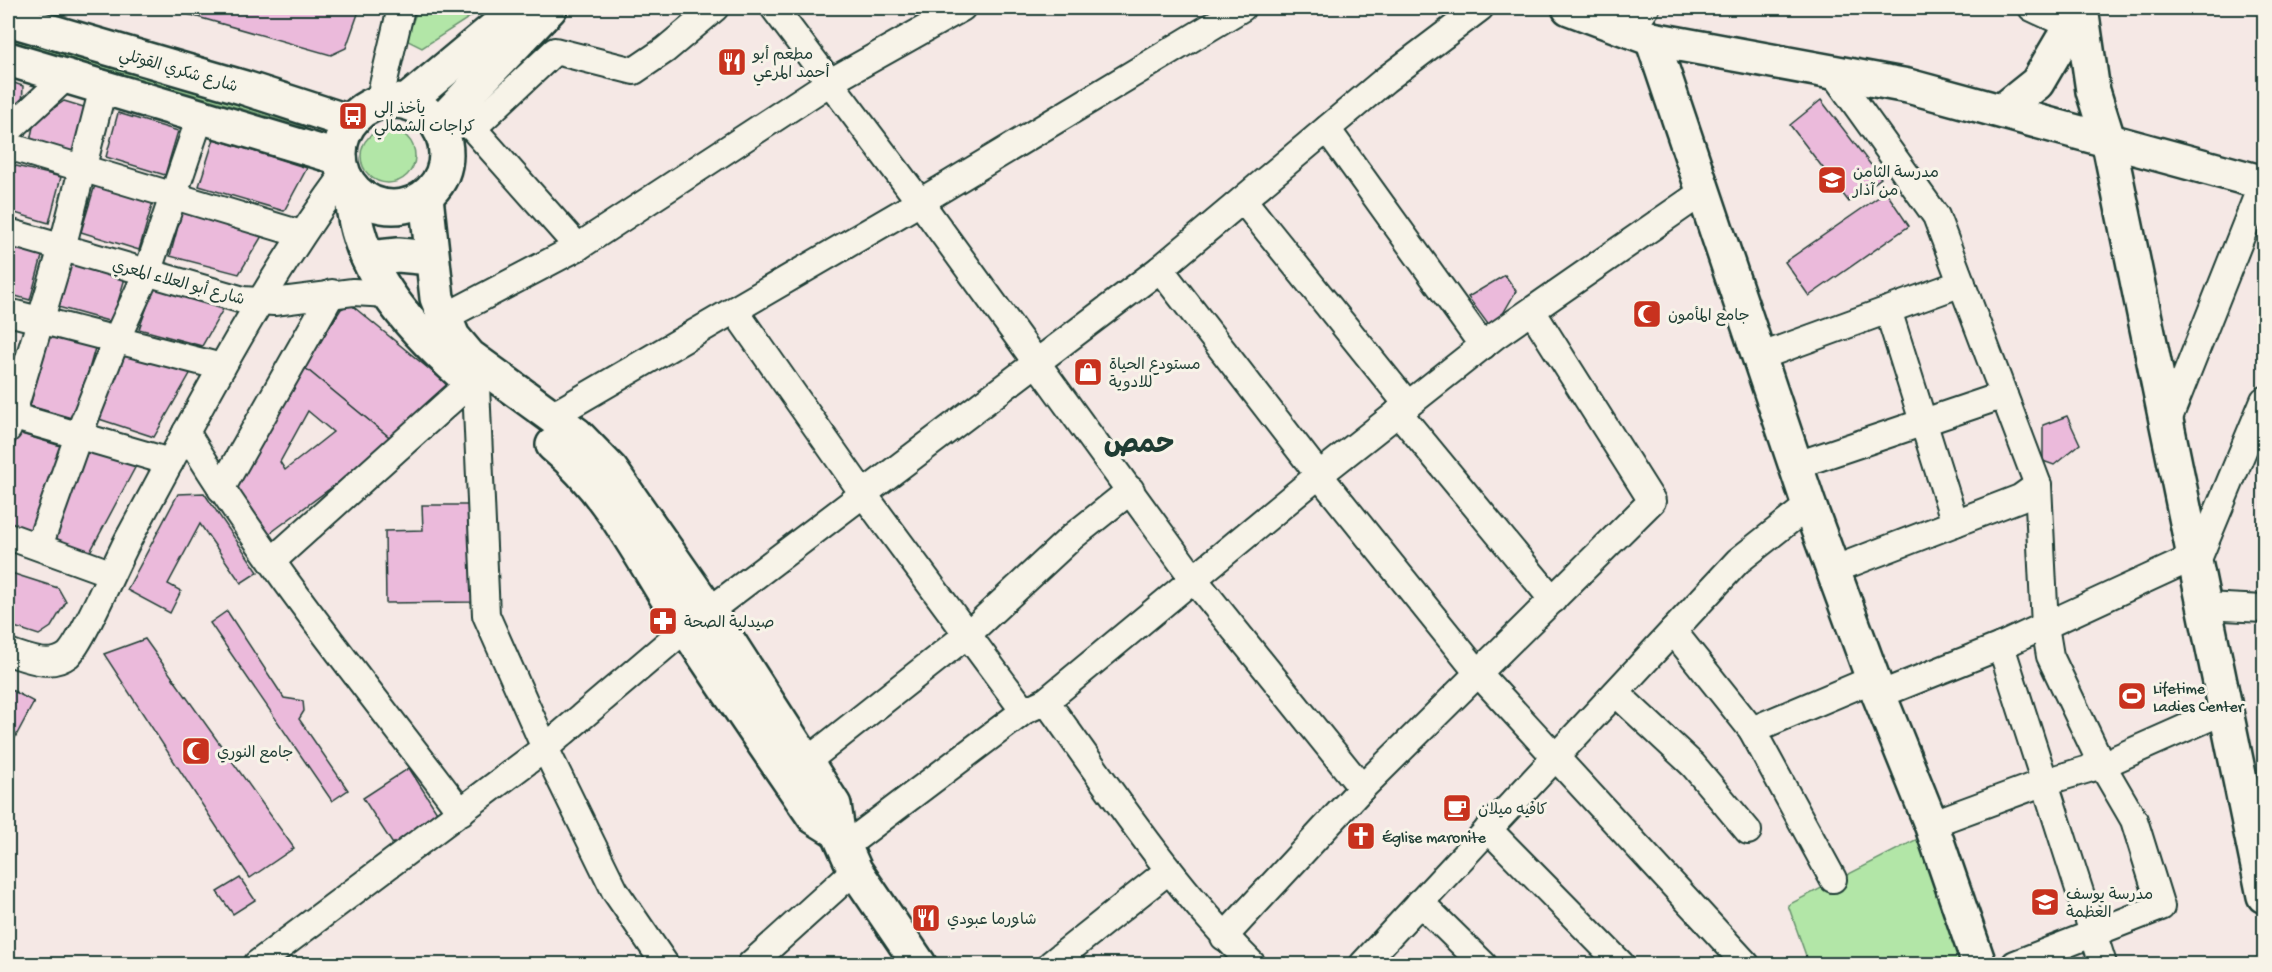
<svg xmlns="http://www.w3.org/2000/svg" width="2272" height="972" font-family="'Gochi Hand','Playpen Sans Arabic',sans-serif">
  <rect width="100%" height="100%" fill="#f5e8e5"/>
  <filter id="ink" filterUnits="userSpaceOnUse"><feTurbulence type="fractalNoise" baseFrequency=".0167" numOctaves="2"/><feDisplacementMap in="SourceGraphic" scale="12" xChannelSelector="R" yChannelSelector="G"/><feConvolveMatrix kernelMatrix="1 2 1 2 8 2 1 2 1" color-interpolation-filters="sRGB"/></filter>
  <g filter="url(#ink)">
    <!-- green -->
    <g fill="#b2e6a7" stroke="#68926e" stroke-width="1.5">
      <polygon points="418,8 484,8 422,48 406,40"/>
      <polygon points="8,24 311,113 307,128 8,40"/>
      <circle cx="388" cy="156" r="27"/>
      <polygon points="1931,832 1970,964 1809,964 1788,905"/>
    </g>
    <!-- building -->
    <g fill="#ebbadb" stroke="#1f3d34" stroke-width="1.5" fill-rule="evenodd">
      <polygon points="166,8 360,8 346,48 331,55"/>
      <polygon points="8,81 23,86 22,105 8,119"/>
      <polygon points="1821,100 1881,178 1849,202 1790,125"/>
      <polygon points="64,101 87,108 73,154 30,141 34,122"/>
      <polygon points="118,113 178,131 165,175 106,157"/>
      <polygon points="214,139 307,168 284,211 199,186"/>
      <polygon points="8,164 61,177 49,223 8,211"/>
      <polygon points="95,185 153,202 139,250 81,232"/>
      <polygon points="1886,192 1909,226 1809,296 1785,262"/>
      <polygon points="183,208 265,231 239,274 170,256"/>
      <polygon points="8,243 43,253 30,300 8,294"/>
      <polygon points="70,261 125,278 112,322 58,307"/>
      <polygon points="1505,275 1516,291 1493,331 1468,297"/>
      <polygon points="155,285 226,304 202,346 139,329"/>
      <polygon points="350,304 446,383 448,393 394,441 304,367 341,309"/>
      <polygon points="49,335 95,348 75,419 30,406"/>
      <polygon points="123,352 191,372 154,437 96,418"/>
      <path d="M 304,367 L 394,441 L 265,537 L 232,490 ZM 308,411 L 333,432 L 285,470 L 280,462 Z"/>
      <polygon points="2067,416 2080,444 2054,465 2043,461 2043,425"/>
      <polygon points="18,433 64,447 33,533 8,527 8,469"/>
      <polygon points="88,450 137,464 90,552 51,541"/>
      <polygon points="204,493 258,572 241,583 200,524 168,584 181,591 170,613 127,590 178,494"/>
      <polygon points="422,505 473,505 474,602 386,603 385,531 423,530"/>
      <polygon points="8,572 58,588 66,602 51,627 39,635 8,625"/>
      <polygon points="227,611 284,698 303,701 304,711 299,719 348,790 332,801 210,623"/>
      <polygon points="145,639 294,848 250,878 104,654"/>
      <polygon points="8,688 34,702 8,751"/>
      <polygon points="409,768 442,820 396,849 363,798"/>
      <polygon points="240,878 255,900 233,914 217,892"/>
    </g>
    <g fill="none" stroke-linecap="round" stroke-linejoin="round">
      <!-- minor casing -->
      <g stroke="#1f3d34" stroke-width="30">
        <g id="minor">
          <polyline points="774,8 920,202 1193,578 1362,788"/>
          <polyline points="2032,8 2071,26"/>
          <polyline points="1630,31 1646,8"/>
          <polyline points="1834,74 1936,216 2038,485 2045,626 2050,656 2102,765 2134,820 2161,907 2015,964"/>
          <polyline points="379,102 401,8"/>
          <polyline points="461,115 578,247"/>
          <polyline points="473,128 555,51 634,71 665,50 715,8"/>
          <polyline points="1327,129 1483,346"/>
          <polyline points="8,131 66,77"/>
          <polyline points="8,146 301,234"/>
          <polyline points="1243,200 1408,405"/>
          <polyline points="8,232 243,300 274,302 353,292 389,294"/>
          <polyline points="1160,269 1319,475 1479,674 1746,964"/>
          <polyline points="1888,310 1955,523"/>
          <polyline points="735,311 862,492 1024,711"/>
          <polyline points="8,312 222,367"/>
          <polyline points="443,318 578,247 830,82 962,8"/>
          <polyline points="1759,357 1962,283"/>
          <polyline points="476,386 486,615 545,748 615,891 665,964"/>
          <polyline points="1398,412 1553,600"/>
          <polyline points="8,415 170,462"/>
          <polyline points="552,416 920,202 1242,8"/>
          <polyline points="2167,423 2264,179"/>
          <polyline points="8,429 62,248 103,88"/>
          <path d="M 186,432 C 267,566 367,687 461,812"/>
          <polyline points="1797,465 2004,395"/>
          <polyline points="221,489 332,293"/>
          <polyline points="8,536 110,573"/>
          <polyline points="39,546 79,434 116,340 147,273 200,117"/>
          <polyline points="272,561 471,382"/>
          <polyline points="2196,564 2264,400"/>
          <polyline points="1833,570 2020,498 2038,485"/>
          <polyline points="2205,606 2264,609"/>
          <polyline points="709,611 1160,269 1385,80 1480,8"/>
          <polyline points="1673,631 1752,730 1833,879"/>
          <polyline points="2001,646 2103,964"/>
          <path d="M 8,652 C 27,658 50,669 68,655 C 83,641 116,562 129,538 C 196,414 260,289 344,175"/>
          <polyline points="1616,693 1693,765 1748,831"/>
          <polyline points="1879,695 2001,646 2194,557"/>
          <path d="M 1046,701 C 1111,791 1173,886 1252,964"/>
          <polyline points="1752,730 1873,679"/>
          <polyline points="806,762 968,634 1072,537 1131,490"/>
          <polyline points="1931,824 2045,782 2102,765 2226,710"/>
          <polyline points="1488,829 1621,964"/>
          <polyline points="844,847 1024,711 1046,701 1319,475 1495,336 1704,191"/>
          <polyline points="1420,902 1483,964"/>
          <polyline points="1224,937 1362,788 1652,501 1532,311"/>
          <polyline points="257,964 545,748 686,628"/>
          <polyline points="751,964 855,870"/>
          <polyline points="1051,964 1169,870"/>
          <polyline points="1363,964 1738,561 1809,505"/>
        </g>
      </g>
      <!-- major casing -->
      <g stroke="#1f3d34" stroke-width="38">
        <g id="major">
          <polyline points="1569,8 1652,39 1908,86 2264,183"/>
          <polyline points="2081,8 2093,91 2108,139 2264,896"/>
          <polyline points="8,19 245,88 350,122"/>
          <polyline points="1652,39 1809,505 1879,695 1931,824 1979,964"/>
          <polyline points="8,59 340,158"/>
          <circle cx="393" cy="154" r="53"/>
          <polyline points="406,102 519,8"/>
          <polyline points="2002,111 2037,83 2081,8"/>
          <polyline points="438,125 550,8"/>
          <path d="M 352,188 C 352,265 409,327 463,375"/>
          <polyline points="426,197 437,298 453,337 469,356 576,434 611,470 709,611 834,805 838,832 855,870 919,964"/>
          <polyline points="368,258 398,255 431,258"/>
          <path d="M 553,445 C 612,493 645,566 686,628 C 728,692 771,754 814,817 L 838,832"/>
        </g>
      </g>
      <!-- minor -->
      <use href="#minor" stroke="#f7f3e8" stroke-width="26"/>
      <!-- major -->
      <use href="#major" stroke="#f7f3e8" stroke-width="33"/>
    </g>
  </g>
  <!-- icons -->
  <defs>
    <g id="restaurant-square" transform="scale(1.5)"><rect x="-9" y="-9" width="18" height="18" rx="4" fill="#c8321e" stroke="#f7f3e8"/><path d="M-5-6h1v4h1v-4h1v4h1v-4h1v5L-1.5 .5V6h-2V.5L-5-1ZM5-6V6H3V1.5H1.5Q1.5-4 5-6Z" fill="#fff"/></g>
    <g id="bus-square" transform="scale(1.5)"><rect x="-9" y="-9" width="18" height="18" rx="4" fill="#c8321e" stroke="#f7f3e8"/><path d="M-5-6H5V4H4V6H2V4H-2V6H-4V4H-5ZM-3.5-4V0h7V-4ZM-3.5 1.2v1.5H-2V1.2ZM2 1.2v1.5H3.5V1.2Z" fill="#fff"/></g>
    <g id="school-square" transform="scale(1.5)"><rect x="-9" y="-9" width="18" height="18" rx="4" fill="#c8321e" stroke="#f7f3e8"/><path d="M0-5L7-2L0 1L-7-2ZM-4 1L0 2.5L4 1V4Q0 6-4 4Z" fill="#fff"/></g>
    <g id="mosque-square" transform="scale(1.5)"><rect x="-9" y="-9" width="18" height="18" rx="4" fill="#c8321e" stroke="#f7f3e8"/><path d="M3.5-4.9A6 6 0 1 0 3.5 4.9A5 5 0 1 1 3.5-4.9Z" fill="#fff"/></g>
    <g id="shop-square" transform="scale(1.5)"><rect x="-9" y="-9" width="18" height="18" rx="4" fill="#c8321e" stroke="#f7f3e8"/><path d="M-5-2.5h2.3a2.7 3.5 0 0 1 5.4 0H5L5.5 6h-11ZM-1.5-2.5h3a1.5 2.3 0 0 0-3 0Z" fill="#fff"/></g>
    <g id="pharmacy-square" transform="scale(1.5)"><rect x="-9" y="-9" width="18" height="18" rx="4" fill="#c8321e" stroke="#f7f3e8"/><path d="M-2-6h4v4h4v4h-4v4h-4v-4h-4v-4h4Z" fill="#fff"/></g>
    <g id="stadium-square" transform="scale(1.5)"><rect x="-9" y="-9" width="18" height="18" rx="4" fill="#c8321e" stroke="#f7f3e8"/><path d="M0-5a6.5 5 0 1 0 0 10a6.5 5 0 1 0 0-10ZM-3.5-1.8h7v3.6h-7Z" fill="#fff"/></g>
    <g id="cafe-square" transform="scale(1.5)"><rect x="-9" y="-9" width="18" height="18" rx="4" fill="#c8321e" stroke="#f7f3e8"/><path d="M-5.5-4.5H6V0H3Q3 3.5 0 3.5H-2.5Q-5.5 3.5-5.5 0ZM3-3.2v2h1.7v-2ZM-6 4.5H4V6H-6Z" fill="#fff"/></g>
    <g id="church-square" transform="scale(1.5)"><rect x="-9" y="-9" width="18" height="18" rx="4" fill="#c8321e" stroke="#f7f3e8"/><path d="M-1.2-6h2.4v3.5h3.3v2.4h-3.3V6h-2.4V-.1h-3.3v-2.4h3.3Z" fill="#fff"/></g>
  </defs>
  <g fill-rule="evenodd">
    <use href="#restaurant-square" x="732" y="62"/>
    <use href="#bus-square" x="353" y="116"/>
    <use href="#school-square" x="1832" y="180"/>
    <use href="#mosque-square" x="1647" y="314"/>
    <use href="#shop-square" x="1088" y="372"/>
    <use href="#pharmacy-square" x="663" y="621"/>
    <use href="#stadium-square" x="2132" y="696"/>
    <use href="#mosque-square" x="196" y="751"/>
    <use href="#cafe-square" x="1457" y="808"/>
    <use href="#church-square" x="1361" y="836"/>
    <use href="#school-square" x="2045" y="902"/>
    <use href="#restaurant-square" x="926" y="918"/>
  </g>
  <g text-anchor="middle" stroke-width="6" stroke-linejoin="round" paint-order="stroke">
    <!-- poi labels -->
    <g font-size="16" fill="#1f3d34" stroke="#f7f3e8" text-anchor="start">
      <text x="753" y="59">مطعم أبو<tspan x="753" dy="18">أحمد المرعي</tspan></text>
      <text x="374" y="113">يأخذ إلى<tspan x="374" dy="18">كراجات الشمالي</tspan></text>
      <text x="1853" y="177">مدرسة الثامن<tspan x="1853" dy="18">من آذار</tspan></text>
      <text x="1668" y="320">جامع المأمون</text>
      <text x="1109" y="369">مستودع الحياة<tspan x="1109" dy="18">للادوية</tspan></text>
      <text x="684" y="627">صيدلية الصحة</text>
      <text x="2153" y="693">Lifetime<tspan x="2153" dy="18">Ladies Center</tspan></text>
      <text x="217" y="757">جامع النوري</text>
      <text x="1478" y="814">كافيه ميلان</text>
      <text x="1382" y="842">Église maronite</text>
      <text x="2066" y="899">مدرسة يوسف<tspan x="2066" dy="18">العظمة</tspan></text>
      <text x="947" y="924">شاورما عبودي</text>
    </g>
    <!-- street labels -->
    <g font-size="16" fill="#1f3d34" stroke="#f7f3e8">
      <text transform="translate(179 69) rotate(16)" y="6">شارع شكري القوتلي</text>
      <text transform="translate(179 281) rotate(15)" y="6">شارع أبو العلاء المعري</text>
    </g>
    <!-- town labels -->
    <g font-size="28" font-weight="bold" fill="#1f3d34" stroke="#f7f3e8">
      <text x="1139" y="452">حمص</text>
    </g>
  </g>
  <!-- margin -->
  <rect width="2272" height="972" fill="none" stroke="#f7f3e8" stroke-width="30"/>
  <rect x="15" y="15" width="2242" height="942" fill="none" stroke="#1f3d34" stroke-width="2" filter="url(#ink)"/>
</svg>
